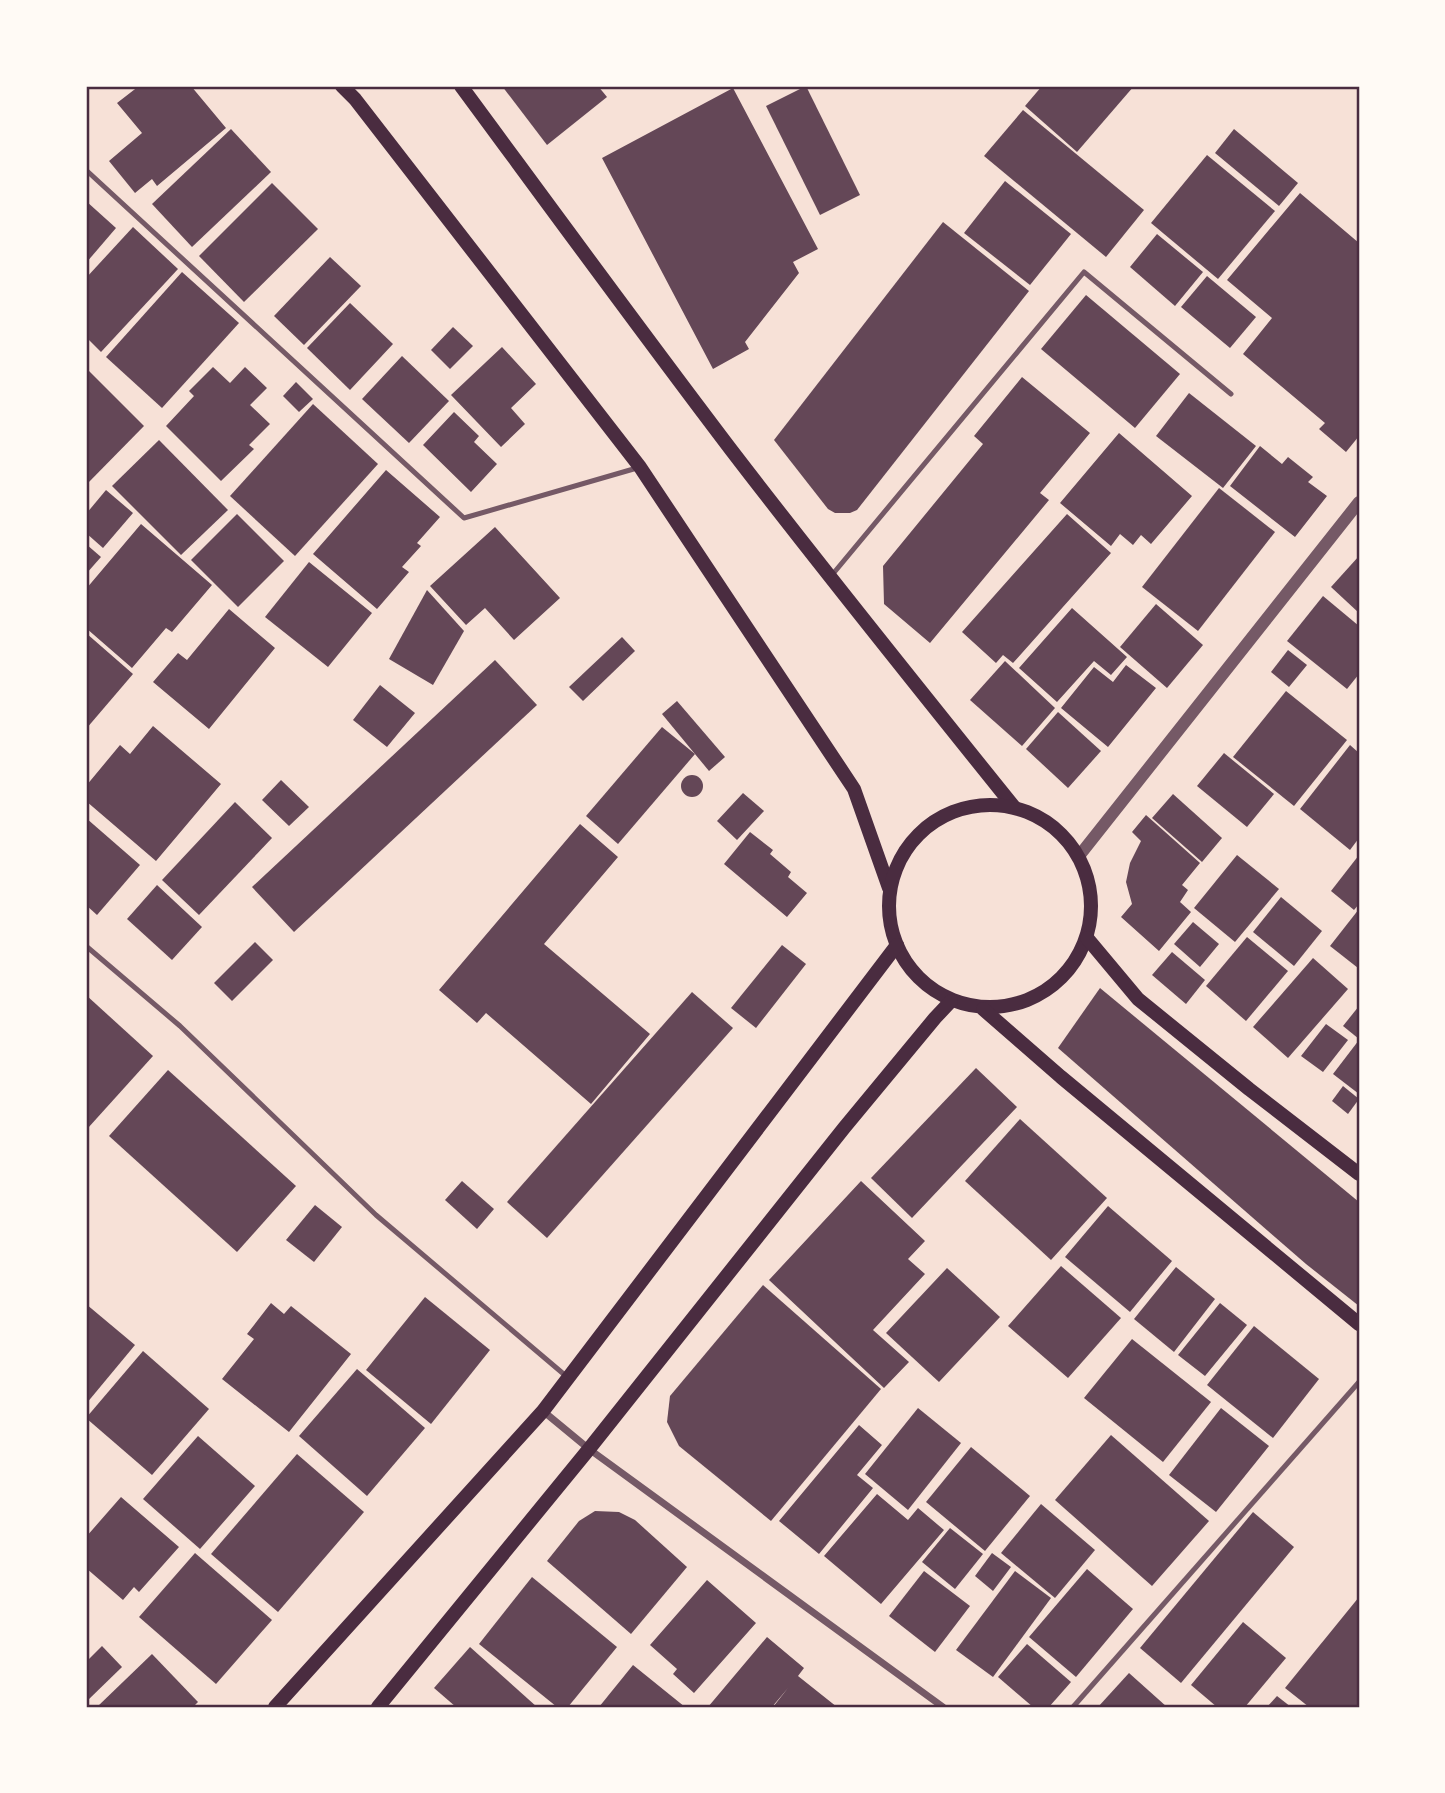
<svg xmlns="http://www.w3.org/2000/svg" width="1445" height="1793" font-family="'Alegreya Sans',sans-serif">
  <rect width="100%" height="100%" fill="#f7e1d7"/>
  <!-- building -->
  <g fill="#644757">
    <polygon points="139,86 191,86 226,128 157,186 152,179 135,193 109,161 142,133 117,103"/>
    <polygon points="502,86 598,86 607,97 547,145"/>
    <polygon points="806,86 860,195 820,215 766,106"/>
    <polygon points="1042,86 1134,86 1077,152 1025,106"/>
    <polygon points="733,88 818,249 793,262 799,273 745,342 749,349 713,369 602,158"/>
    <polygon points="1023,110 1144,210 1106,257 984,156"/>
    <polygon points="231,129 271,172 192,247 152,204"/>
    <polygon points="1234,129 1298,183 1279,206 1215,153"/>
    <polygon points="1207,155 1275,211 1218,279 1151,223"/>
    <polygon points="1005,181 1071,234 1030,285 964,233"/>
    <polygon points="272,183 318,229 244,302 199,256"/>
    <polygon points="1300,193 1359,243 1359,436 1346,452 1319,429 1325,423 1243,354 1272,318 1227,280"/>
    <polygon points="86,201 116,228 86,263"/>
    <polygon points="943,222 1029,291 857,510 850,513 835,513 828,509 774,440"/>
    <polygon points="133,227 178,269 101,352 86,337 86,278"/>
    <polygon points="1157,234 1203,272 1175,306 1130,267"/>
    <polygon points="330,257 361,286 304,345 274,316"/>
    <polygon points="182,272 239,323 162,408 106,357"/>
    <polygon points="1207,276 1256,317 1230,348 1181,307"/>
    <polygon points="1086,295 1180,374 1135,428 1041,349"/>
    <polygon points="350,303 393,344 350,390 307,348"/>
    <polygon points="453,327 473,346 450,369 431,350"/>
    <polygon points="502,347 536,384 511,408 525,424 501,447 451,395"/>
    <polygon points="402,356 449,401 409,443 362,399"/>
    <polygon points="213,367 230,383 245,367 267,388 250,405 270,424 249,445 254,449 221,481 166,426 194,396 189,391"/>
    <polygon points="86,368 144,426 87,484 86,483"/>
    <polygon points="1022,377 1090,433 1040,493 1049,500 930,643 884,604 883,566 983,444 974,436"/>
    <polygon points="296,382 313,399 299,412 283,396"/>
    <polygon points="1189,393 1256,446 1223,488 1156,436"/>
    <polygon points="313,404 378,464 295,556 230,496"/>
    <polygon points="454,412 479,436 474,442 497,464 471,492 423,445"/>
    <polygon points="1119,433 1192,496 1151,544 1141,535 1133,545 1120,534 1111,546 1060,503"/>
    <polygon points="159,440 228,510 181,555 112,486"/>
    <polygon points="1260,446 1282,464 1288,457 1313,477 1308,482 1327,496 1295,537 1230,486"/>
    <polygon points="386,470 440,517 417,543 421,546 402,567 409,572 377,609 313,554"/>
    <polygon points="1219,488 1275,532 1198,631 1142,587"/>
    <polygon points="106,490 133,513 103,548 86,533 86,514"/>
    <polygon points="237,514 284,561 238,607 191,560"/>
    <polygon points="1067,514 1111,553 1013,663 1003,655 996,663 962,632"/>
    <polygon points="141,524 212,585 172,632 166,628 132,668 86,628 86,589"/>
    <polygon points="495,527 560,598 514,640 485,608 466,625 430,586"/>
    <polygon points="86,544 101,557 86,574"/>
    <polygon points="1359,556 1359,613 1331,587"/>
    <polygon points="309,562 372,613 328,667 265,617"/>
    <polygon points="427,590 464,631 433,685 389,659"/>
    <polygon points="1323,596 1359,626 1359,674 1347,689 1287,641"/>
    <polygon points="1156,604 1203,645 1167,688 1120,647"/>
    <polygon points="1072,608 1127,657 1111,675 1094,661 1057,702 1019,668"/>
    <polygon points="229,609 275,648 209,729 153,682 178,653 187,660"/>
    <polygon points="86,633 133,674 86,729"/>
    <polygon points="622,637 635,651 583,701 569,687"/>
    <polygon points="1288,650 1307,665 1289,687 1271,672"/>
    <polygon points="495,660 537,705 294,932 252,887"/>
    <polygon points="1005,661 1055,708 1022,746 970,700"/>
    <polygon points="1126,665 1156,688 1108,747 1061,708 1094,667 1113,682"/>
    <polygon points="380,685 415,713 387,747 353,720"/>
    <polygon points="1286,691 1347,740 1294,806 1233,757"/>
    <polygon points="677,701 725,757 709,771 662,714"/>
    <polygon points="1058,712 1101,751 1068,788 1026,749"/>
    <polygon points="153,726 221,784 156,861 86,801 86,786 120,745 130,754"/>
    <polygon points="662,727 695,754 618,844 586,816"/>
    <polygon points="1350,745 1359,753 1359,838 1350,850 1300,809"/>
    <polygon points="1224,753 1274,794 1247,827 1197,786"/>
    <circle cx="692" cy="786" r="11"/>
    <polygon points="281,780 309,807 289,826 262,800"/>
    <polygon points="743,793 764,811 737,840 717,821"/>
    <polygon points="1173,794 1222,838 1202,862 1152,818"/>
    <polygon points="235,802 272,838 199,915 162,880"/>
    <polygon points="1146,815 1200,863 1182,885 1188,890 1180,902 1191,912 1159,951 1121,917 1132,904 1126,882 1130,863 1141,841 1132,832"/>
    <polygon points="86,818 140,865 97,915 86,905"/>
    <polygon points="580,824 618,857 544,944 650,1034 591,1104 486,1013 477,1023 439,990"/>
    <polygon points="750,832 773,850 770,854 791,872 788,877 807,893 787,917 724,864"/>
    <polygon points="1237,855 1279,889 1235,942 1194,908"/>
    <polygon points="1359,855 1359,904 1354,910 1331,891"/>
    <polygon points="157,885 202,927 172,960 127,919"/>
    <polygon points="1281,897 1322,931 1294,966 1253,932"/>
    <polygon points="1359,909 1359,966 1358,968 1330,946"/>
    <polygon points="1193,922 1219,944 1200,967 1174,944"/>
    <polygon points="1247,937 1288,971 1246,1021 1206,986"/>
    <polygon points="255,942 273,960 232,1001 214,983"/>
    <polygon points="782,945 806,964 756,1028 731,1008"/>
    <polygon points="1172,952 1205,980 1186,1004 1152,975"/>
    <polygon points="1313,958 1348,989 1288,1058 1253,1027"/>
    <polygon points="1100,988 1359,1202 1359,1306 1306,1264 1058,1048"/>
    <polygon points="692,992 733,1028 547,1238 507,1202"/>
    <polygon points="86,995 153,1056 88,1128 86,1126"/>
    <polygon points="1359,1006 1359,1039 1343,1026"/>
    <polygon points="1326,1024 1348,1040 1323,1072 1301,1056"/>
    <polygon points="1359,1040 1359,1094 1333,1074"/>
    <polygon points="976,1068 1017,1107 912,1218 871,1178"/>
    <polygon points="168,1070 296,1186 237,1252 109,1136"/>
    <polygon points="1343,1086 1359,1099 1348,1114 1332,1101"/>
    <polygon points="1020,1119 1107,1198 1051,1260 965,1181"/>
    <polygon points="462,1181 494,1209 477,1229 445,1200"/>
    <polygon points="861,1181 925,1241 908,1259 925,1274 873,1330 909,1362 884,1388 769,1280"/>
    <polygon points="315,1205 342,1227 314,1262 286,1240"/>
    <polygon points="1108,1206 1172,1261 1130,1312 1065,1257"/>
    <polygon points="1061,1266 1121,1318 1068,1378 1008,1326"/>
    <polygon points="1176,1267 1215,1299 1174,1352 1134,1319"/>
    <polygon points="947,1268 1000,1317 939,1382 886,1333"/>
    <polygon points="763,1285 881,1389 771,1521 679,1446 667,1422 670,1396"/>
    <polygon points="425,1297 490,1350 431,1424 366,1370"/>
    <polygon points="271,1303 284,1314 291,1306 351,1354 289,1432 222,1379 254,1339 247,1334"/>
    <polygon points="1220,1303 1247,1325 1205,1376 1178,1355"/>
    <polygon points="86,1304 135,1345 86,1404"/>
    <polygon points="1254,1326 1319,1379 1273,1438 1207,1385"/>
    <polygon points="1132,1339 1211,1402 1163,1462 1084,1398"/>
    <polygon points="143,1351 209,1409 152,1475 86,1418"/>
    <polygon points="357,1369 425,1428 367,1496 299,1436"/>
    <polygon points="918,1408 961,1443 908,1510 865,1474"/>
    <polygon points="1221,1408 1269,1446 1216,1512 1169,1475"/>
    <polygon points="859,1425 882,1445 857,1475 873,1488 819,1554 779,1521"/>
    <polygon points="1111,1435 1209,1521 1152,1586 1055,1500"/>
    <polygon points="198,1436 255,1486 200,1549 143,1499"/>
    <polygon points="971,1447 1030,1496 985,1551 926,1502"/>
    <polygon points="297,1454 364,1512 278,1612 211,1554"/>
    <polygon points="877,1494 908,1520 918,1508 944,1530 881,1604 824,1556"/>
    <polygon points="121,1497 179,1547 139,1592 134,1587 123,1600 86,1568 86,1537"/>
    <polygon points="1041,1504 1095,1550 1055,1598 1001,1553"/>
    <polygon points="595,1511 619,1512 635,1520 687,1567 631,1634 547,1561 579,1521"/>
    <polygon points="1253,1512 1294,1547 1181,1683 1140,1648"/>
    <polygon points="950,1528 983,1554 955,1589 922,1562"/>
    <polygon points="195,1553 272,1620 216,1684 139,1617"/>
    <polygon points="992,1553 1011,1567 993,1591 975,1576"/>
    <polygon points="1087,1569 1133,1609 1076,1677 1029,1637"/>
    <polygon points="924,1571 970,1606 935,1652 889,1616"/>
    <polygon points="1015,1571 1051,1598 993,1677 956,1650"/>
    <polygon points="532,1577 617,1647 568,1707 557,1707 479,1644"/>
    <polygon points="707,1580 756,1623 694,1693 673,1674 677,1669 650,1645"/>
    <polygon points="1359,1597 1359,1707 1309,1707 1285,1688"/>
    <polygon points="1243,1622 1286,1658 1245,1707 1217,1707 1191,1685"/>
    <polygon points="767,1637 804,1668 798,1676 837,1707 773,1707 788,1688 772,1707 708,1707"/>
    <polygon points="1027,1644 1071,1682 1049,1707 1033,1707 998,1677"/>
    <polygon points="102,1646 122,1667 86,1702 86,1662"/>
    <polygon points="470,1647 537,1707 456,1707 434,1688"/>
    <polygon points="152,1654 198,1702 193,1707 97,1707"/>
    <polygon points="633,1665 685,1707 599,1707"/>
    <polygon points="1129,1673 1167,1707 1098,1707"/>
    <polygon points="1277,1696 1291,1707 1267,1707"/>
  </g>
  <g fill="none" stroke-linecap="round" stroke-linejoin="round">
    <!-- service -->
    <g stroke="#755966" stroke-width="5">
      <polyline points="86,170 464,518 637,468"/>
      <polyline points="832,575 1084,272 1231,394"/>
      <polyline points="86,946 180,1026 376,1215 566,1376"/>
      <polyline points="1073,1707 1359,1382"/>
    </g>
    <!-- minor -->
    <polyline stroke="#755966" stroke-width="7" points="543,1411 589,1449 943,1707"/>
    <!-- tertiary -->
    <polyline stroke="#755966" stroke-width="12" points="1079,856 1359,502"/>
    <!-- secondary -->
    <g stroke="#4a2c40" stroke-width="14">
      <polyline points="342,86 355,99 640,467 854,789 889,888"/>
      <path d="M 461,86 C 551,208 640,330 732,451 C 824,571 919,689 1014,807"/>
      <circle cx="990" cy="906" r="101"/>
      <polyline points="1087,938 1138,999 1249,1089 1359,1174"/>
      <polyline points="983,1009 1061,1077 1359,1324"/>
      <polyline points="275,1707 543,1411 897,945"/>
      <polyline points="378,1707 589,1449 844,1128 935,1018 951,1001"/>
    </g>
  </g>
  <!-- border -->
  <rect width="1445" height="1793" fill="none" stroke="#fffaf5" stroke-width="175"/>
  <rect x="88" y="88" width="1270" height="1618" fill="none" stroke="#4a2c40" stroke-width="2.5"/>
</svg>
